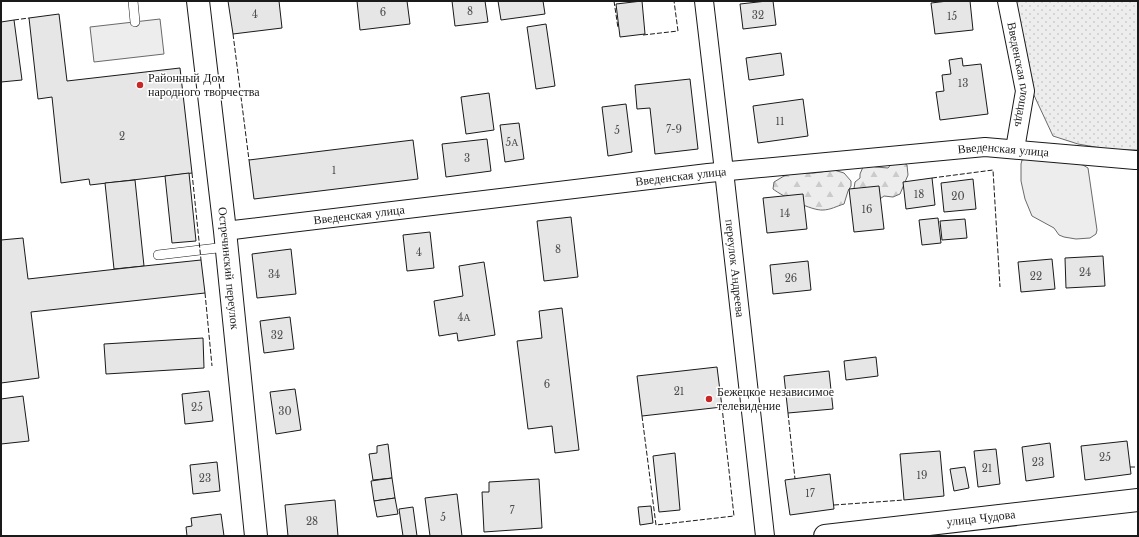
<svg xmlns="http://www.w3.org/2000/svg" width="1139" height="537" font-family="'Libre Baskerville',serif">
  <defs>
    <pattern id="forest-firs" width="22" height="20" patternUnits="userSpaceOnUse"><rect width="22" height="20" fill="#ededed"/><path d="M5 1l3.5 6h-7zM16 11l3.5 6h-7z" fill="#cbcbcb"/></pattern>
    <pattern id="park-dots" width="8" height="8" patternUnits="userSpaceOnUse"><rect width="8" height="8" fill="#ededed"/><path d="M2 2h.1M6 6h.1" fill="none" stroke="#cbcbcb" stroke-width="1.8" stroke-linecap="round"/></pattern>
  </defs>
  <rect width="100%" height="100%" fill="#fff"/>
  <!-- built -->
  <g fill="#ededed" stroke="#6a6a6a">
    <polygon points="160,19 164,54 94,62 90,27"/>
    <polygon points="1033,158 1067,161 1083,165 1088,168 1097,230 1096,234 1090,238 1076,239 1064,237 1059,235 1054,228 1032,216 1025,199 1021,181 1021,164 1022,160"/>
  </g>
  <!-- forest -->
  <g fill="url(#forest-firs)" stroke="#6a6a6a">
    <polygon points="895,160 900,160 907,165 908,175 900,194 893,197 884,196 870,206 853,195 855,182 860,178 860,174 863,167 868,165 876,167 888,168"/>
    <path d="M 834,170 L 844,173 L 851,181 L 851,186 L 848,191 L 844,204 C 837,206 830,210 823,210 C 812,211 782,196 773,189 L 774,182 L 784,176 L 793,173 L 814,173 Z"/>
  </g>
  <!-- park -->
  <polygon fill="url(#park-dots)" stroke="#6a6a6a" points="1014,1 1138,1 1138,150 1112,150 1078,144 1053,136 1032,91"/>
  <!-- building -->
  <g fill="#e6e6e6" stroke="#1a1a1a">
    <polygon points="228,1 279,1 282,28 233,34"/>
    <polygon points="357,1 407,1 410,24 360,30"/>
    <polygon points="452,1 485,1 488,22 455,26"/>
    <polygon points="498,1 543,1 545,14 501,20"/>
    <polygon points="642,1 645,34 620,37 616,4"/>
    <polygon points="767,1 773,1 776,25 743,29 740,4"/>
    <polygon points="948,1 970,1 973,30 935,34 931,3"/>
    <polygon points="59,14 67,81 180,68 192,173 90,185 89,179 61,183 52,97 38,99 29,18"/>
    <polygon points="14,20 22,80 1,82 1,22"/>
    <polygon points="546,24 555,86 536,89 527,27"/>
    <polygon points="781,53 784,75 749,80 746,58"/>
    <polygon points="962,58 963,66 981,64 988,114 940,120 936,92 944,91 942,75 951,74 949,60"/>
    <polygon points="690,79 698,149 655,154 650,108 637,109 635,85"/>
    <polygon points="489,93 494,130 466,134 461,97"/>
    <polygon points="803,99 808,136 758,143 753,106"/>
    <polygon points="626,104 632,152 608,156 602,107"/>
    <polygon points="519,123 524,159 505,162 500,125"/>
    <polygon points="487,139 491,171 446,177 442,144"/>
    <polygon points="413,140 418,179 254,199 249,160"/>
    <polygon points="189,173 196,241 172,243 165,176"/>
    <polygon points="932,178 935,205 906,209 903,182"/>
    <polygon points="973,179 976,209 944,212 941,183"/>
    <polygon points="135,180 144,266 114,269 105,183"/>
    <polygon points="879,186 884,229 854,232 849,189"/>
    <polygon points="803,194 807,229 767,233 763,198"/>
    <polygon points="571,217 578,277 544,281 537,221"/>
    <polygon points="938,218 941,243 922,245 919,220"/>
    <polygon points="965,219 967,238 942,240 940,221"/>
    <polygon points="430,232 434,268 407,271 403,235"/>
    <polygon points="23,238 28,279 144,266 201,260 205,293 31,312 39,378 1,383 1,240"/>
    <polygon points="291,249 296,294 257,298 252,254"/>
    <polygon points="1103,256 1105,286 1066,288 1065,258"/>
    <polygon points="1052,259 1055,289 1021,292 1018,262"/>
    <polygon points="808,261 811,290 773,294 770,265"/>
    <polygon points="484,262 495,335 458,341 457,333 439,336 434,301 463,296 459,266"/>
    <polygon points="562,308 579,450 555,453 552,426 528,429 517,341 542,338 539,311"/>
    <polygon points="290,317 294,349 264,353 260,321"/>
    <polygon points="203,338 204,368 106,374 104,344"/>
    <polygon points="876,357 878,376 846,380 844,361"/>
    <polygon points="717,367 722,407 642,416 637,376"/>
    <polygon points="829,371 833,409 788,413 784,376"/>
    <polygon points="295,389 301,430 276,434 270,392"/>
    <polygon points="209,391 213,421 185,424 182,394"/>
    <polygon points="23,396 29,441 1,444 1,399"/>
    <polygon points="1127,441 1131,474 1085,480 1081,446"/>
    <polygon points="1050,443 1054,477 1026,481 1022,447"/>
    <polygon points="388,444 392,478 373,480 369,454 377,453 377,446"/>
    <polygon points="996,449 1000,484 978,487 974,451"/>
    <polygon points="940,451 944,496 904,500 900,454"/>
    <polygon points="675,453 680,510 659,512 653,456"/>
    <polygon points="217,462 220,491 193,494 190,465"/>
    <polygon points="965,467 969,488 954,491 950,469"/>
    <polygon points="830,474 834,509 790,515 785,480"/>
    <polygon points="392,478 395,498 374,501 371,481"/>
    <polygon points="539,479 542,528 484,532 482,492 489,492 489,482"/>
    <polygon points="457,494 462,536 430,536 425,498"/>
    <polygon points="395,498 398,514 377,517 374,501"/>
    <polygon points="335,500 338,536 288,536 285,505"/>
    <polygon points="651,506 653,523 640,525 638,507"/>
    <polygon points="413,507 417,536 403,536 399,509"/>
    <polygon points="221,514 224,536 187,536 186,527 192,526 191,518"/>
  </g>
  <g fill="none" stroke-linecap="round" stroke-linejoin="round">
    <!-- service casing -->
    <g stroke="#1a1a1a" stroke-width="10">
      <g id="service">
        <polyline points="133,1 135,22"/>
        <polyline points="158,255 226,247"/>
      </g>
    </g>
    <!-- minor casing -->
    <g stroke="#1a1a1a" stroke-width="20">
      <g id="minor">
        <path id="s1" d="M 704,1 L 724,171 L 765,536"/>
        <path id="s2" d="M 1007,1 L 1025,91 L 1015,149"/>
        <path id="s3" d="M 225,231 L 708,173 L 985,147 L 1135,160 L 1138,160"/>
      </g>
    </g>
    <!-- tertiary casing -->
    <g stroke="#1a1a1a" stroke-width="24">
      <g id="tertiary">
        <path id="s4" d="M 198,1 L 225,231 L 256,536"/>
        <path id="s5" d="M 825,536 L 1138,500"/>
      </g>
    </g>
    <!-- service -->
    <use href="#service" stroke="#fff" stroke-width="9"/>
    <!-- minor -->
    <use href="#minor" stroke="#fff" stroke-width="18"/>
    <!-- tertiary -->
    <use href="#tertiary" stroke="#fff" stroke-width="22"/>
    <!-- fence -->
    <g stroke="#1a1a1a" stroke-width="1" stroke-dasharray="5 2" stroke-linecap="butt">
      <polyline points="614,1 618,28"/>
      <polyline points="14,20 29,18"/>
      <polyline points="233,34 249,160"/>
      <polyline points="643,35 678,31 674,1"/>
      <polyline points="192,173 201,260"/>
      <polyline points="932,178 993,170 1000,287"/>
      <polyline points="205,293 212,366"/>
      <polyline points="788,413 795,479"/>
      <polyline points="642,416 656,525 734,516 722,407"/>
      <polyline points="1130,467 1138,467"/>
      <polyline points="834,505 904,500"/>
    </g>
  </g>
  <!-- markers -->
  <g fill="#c62828" stroke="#fff" stroke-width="1.5">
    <circle cx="140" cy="85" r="4"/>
    <circle cx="709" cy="399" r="4"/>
  </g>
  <g text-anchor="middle" stroke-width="3" stroke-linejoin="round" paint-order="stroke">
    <!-- number labels -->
    <g font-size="10" fill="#4d4d4d">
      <text x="470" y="15">8</text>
      <text x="383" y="16">6</text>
      <text x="255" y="18">4</text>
      <text x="758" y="19">32</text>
      <text x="952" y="20">15</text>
      <text x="963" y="87">13</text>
      <text x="780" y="125">11</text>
      <text x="674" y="133">7-9</text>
      <text x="617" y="134">5</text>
      <text x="122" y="140">2</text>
      <text x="512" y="146">5А</text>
      <text x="467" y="162">3</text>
      <text x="334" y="174">1</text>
      <text x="919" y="198">18</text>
      <text x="958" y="200">20</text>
      <text x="867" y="213">16</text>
      <text x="785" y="217">14</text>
      <text x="558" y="253">8</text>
      <text x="419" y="256">4</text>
      <text x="1085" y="276">24</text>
      <text x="274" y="278">34</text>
      <text x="1036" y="280">22</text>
      <text x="791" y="282">26</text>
      <text x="464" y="321">4А</text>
      <text x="277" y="339">32</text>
      <text x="547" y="388">6</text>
      <text x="679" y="395">21</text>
      <text x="197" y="411">25</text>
      <text x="285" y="415">30</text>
      <text x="1105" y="461">25</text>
      <text x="1038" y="466">23</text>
      <text x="987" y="472">21</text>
      <text x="922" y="479">19</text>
      <text x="205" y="482">23</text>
      <text x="810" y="497">17</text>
      <text x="512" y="514">7</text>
      <text x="443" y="521">5</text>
      <text x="312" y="525">28</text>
    </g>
    <!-- street labels -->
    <g font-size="12" fill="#1a1a1a" stroke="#fff">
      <text dy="4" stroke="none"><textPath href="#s2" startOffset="75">Введенская площадь</textPath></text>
      <text dy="4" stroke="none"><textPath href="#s3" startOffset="783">Введенская улица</textPath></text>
      <text dy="4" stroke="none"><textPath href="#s3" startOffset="459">Введенская улица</textPath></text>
      <text dy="4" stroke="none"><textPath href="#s3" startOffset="135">Введенская улица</textPath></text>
      <text dy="4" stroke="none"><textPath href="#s4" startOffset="269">Остречинский переулок</textPath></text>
      <text dy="4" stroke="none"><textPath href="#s1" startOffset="269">переулок Андреева</textPath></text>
      <text dy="4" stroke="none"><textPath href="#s5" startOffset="157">улица Чудова</textPath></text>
    </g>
    <!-- poi labels -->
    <g font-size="12" fill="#1a1a1a" stroke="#fff" text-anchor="start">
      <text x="148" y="82">Районный Дом<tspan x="148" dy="14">народного творчества</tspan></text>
      <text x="717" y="396">Бежецкое независимое<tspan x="717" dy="14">телевидение</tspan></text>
    </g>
  </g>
  <!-- border -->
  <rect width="1139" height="537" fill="none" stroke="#1a1a1a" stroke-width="4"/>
</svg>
